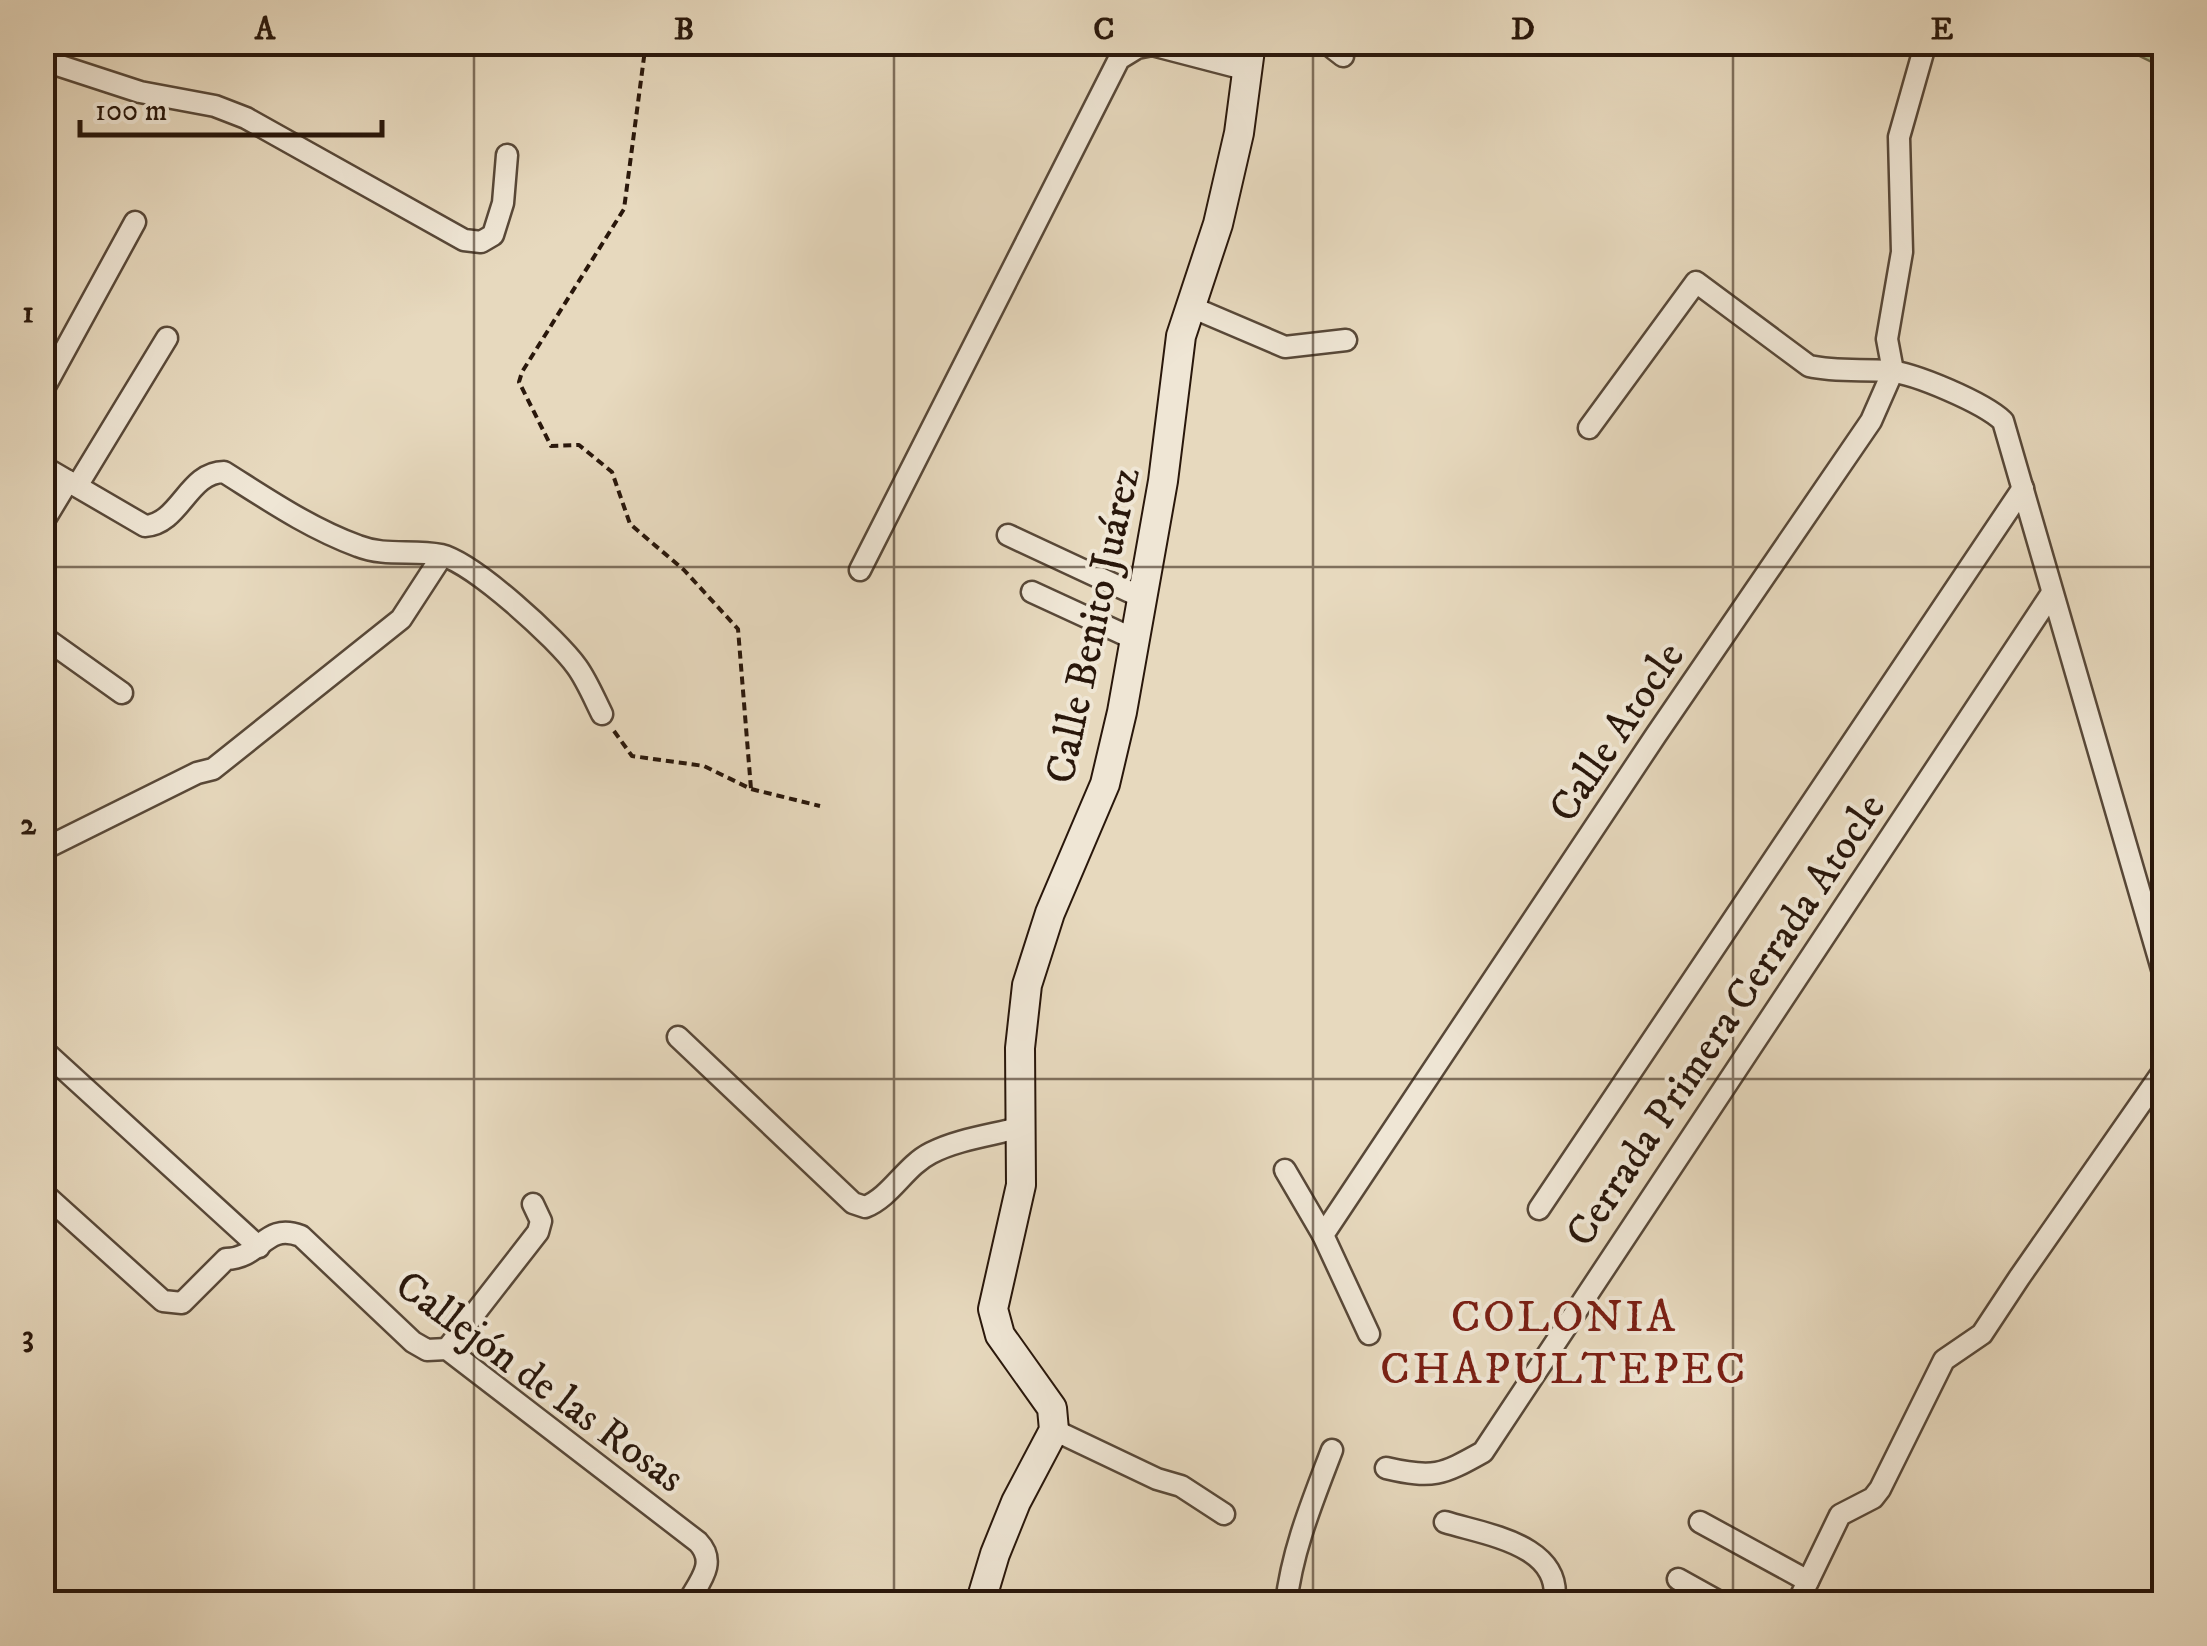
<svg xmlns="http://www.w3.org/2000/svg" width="2207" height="1646" font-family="'IM FELL DW Pica',serif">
  <defs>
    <pattern id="grass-tufts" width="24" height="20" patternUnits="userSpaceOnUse" patternTransform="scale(2.5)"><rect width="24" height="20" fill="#afc096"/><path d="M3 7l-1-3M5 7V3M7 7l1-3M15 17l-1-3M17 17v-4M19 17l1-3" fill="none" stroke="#97a480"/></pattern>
  </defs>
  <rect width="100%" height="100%" fill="#e7d9be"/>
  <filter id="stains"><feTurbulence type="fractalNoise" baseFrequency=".002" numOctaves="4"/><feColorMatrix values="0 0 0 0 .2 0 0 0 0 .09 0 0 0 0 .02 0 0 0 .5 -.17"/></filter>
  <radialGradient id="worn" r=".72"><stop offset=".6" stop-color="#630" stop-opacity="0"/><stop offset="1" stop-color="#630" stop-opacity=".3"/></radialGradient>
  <!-- grass -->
  <polygon fill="url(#grass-tufts)" stroke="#6c6c50" stroke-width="2.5" points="2113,43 2164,43 2164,68"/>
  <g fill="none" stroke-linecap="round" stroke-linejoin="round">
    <!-- street casing -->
    <g stroke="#584838" stroke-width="25">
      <g id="street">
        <polyline points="1325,42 1343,56"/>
        <polyline points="42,60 140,92 215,106 246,118 464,240 481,242 493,235 503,203 507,155"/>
        <polyline points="1189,306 1285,347 1346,340"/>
        <polyline points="42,392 135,222"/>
        <path d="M 1589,428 L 1696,282 L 1809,366 C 1835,372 1862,369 1888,371 C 1915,373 1984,403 2003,421 L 2164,976"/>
        <path d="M 42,466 L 145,526 C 180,524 188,472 224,472 C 267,499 309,528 358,546 C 386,557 413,549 441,555 C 474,563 557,639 577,667 C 587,681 594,698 602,714"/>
        <polyline points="77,486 167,338"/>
        <polyline points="42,524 68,481"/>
        <polyline points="1008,535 1143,598"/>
        <polyline points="860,570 1119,59 1137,48 1152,45 1248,70"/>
        <polyline points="1032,592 1134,639"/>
        <polyline points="42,636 122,693"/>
        <polyline points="42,850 197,773 213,769 401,619 442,556"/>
        <path d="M 678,1037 L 853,1203 L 865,1207 C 891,1197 905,1166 931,1153 C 958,1139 993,1135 1022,1127"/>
        <polyline points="42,1049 259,1247"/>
        <polyline points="1285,1170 1323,1235"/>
        <path d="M 42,1192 L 163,1301 L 182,1303 L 226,1259 C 262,1258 264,1222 301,1236 L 413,1342 L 427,1350 L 447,1349 L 698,1542 C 718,1563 699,1582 687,1604"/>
        <polyline points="1539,1209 2023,488"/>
        <polyline points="1369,1334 1323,1235 1656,735 1871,421 1893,371 1887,339 1902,252 1899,137 1926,42"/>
        <polyline points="447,1349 538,1232 541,1221 533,1204"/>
        <polyline points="42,1363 43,1364"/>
        <polyline points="1054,1430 1157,1479 1181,1486 1224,1514"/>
        <path d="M 1386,1468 C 1433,1479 1442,1475 1483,1452 L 2052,593"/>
        <path d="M 1445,1522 C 1486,1535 1564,1544 1554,1604"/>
        <polyline points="1700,1522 1808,1581"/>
        <polyline points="1678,1579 1723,1604"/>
        <path d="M 1286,1604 C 1292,1550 1313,1500 1332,1450"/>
        <polyline points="1797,1604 1840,1515 1873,1498 1880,1489 1944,1360 1982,1334 2019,1278 2164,1070"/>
      </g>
    </g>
    <!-- secondary casing -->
    <g stroke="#29170b" stroke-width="32">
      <polyline id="secondary" points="980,1604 995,1554 1016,1502 1054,1430 1052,1408 1000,1335 993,1309 1021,1185 1020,1048 1027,985 1050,913 1105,784 1122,712 1163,481 1181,336 1218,224 1239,133 1251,42"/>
    </g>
    <!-- path -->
    <g stroke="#29170b" stroke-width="4" stroke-dasharray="8 5" stroke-linecap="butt">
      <polyline points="646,42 624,209 522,372 519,382 551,446 579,445 612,472 630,524 684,570 738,629 751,789"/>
      <polyline points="614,731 632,756 704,766 751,789 820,806"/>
    </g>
    <!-- street -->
    <use href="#street" stroke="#efe6d5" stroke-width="20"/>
    <!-- secondary -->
    <use href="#secondary" stroke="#efe6d5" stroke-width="28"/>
  </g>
  <!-- grid -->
  <path fill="none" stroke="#29170b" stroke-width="2.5" stroke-opacity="0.55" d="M 474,42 L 474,1604M 894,42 L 894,1604M 1313,42 L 1313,1604M 1733,42 L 1733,1604M 42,567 L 2164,567M 42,1079 L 2164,1079"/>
  <g text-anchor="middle" stroke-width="8" stroke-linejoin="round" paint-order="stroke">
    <!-- street labels -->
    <g font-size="42" fill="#29170b" stroke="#efe6d5">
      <text transform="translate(1091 625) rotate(-78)" y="15">Calle Benito Juárez</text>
      <text transform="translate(1615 731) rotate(-56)" y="15">Calle Atocle</text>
      <text transform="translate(1724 1019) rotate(-56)" y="15">Cerrada Primera Cerrada Atocle</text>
      <text transform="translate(541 1380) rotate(36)" y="15">Callejón de las Rosas</text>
    </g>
    <!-- neighbourhood labels -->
    <g font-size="45" letter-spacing="2.5" fill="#7a1f14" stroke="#efe6d5">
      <text x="1564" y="1331">COLONIA<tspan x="1564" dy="52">CHAPULTEPEC</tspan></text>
    </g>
  </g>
  <!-- margin -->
  <rect width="2207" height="1646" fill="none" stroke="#e7d9be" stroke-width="110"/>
  <!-- scale -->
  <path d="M80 120v15h302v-15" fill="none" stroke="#29170b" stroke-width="5"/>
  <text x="95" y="120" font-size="30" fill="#29170b" stroke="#efe6d5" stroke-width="8" paint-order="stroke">100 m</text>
  <rect x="55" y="55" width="2097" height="1536" fill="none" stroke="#29170b" stroke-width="4"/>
  <g font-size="32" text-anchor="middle" font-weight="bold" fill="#29170b">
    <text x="265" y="39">A</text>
    <text x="684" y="39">B</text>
    <text x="1104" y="39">C</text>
    <text x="1523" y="39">D</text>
    <text x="1942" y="39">E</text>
    <text x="28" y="322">1</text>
    <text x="28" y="834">2</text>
    <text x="28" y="1346">3</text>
  </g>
  <rect width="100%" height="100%" filter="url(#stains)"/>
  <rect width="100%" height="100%" fill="url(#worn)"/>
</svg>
